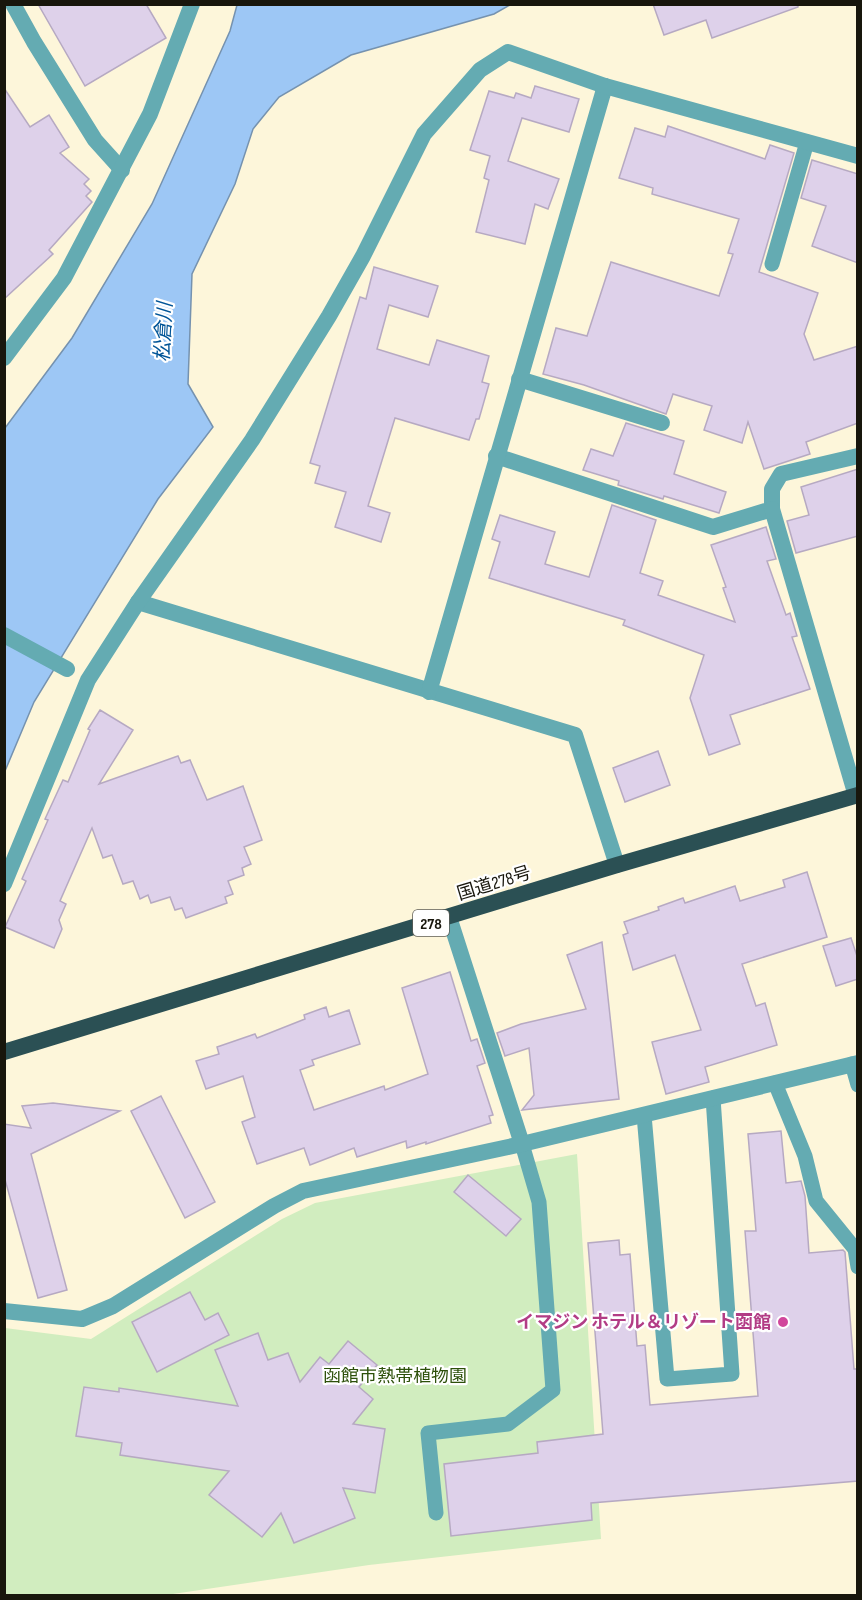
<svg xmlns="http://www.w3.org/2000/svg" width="862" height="1600" font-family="'Sofia Sans Condensed','Noto Sans JP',sans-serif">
  <rect width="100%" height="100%" fill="#fdf6da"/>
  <!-- green -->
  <polygon fill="#d1edbf" points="577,1154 601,1539 369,1565 166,1595 5,1596 5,1328 91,1339 282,1219 315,1203"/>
  <!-- water -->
  <polygon fill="#9dc7f5" stroke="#7592af" stroke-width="1.5" points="237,5 510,5 494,14 351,55 279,97 253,129 235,184 192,274 188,384 213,427 158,499 34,702 5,771 5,428 72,338 152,204 230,31"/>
  <!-- building -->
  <g fill="#ded1ea" stroke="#b6a9c2" stroke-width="1.5">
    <polygon points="38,4 146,4 166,38 85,86"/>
    <polygon points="653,4 798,4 798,7 712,38 706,20 664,35"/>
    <polygon points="535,86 579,99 569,132 522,118 508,161 559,179 548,209 535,204 525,244 476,232 489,180 484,178 490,156 470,150 489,91 514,98 516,93 531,98"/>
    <polygon points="4,88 30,127 49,115 69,147 60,153 89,179 84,184 91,191 86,196 92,202 49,250 53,254 4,299"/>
    <polygon points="668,126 765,159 770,145 794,153 759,272 818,293 804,334 814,360 858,346 858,423 806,442 810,454 764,469 748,422 742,443 704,430 712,406 673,394 666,414 584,385 543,374 556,328 587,336 611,262 719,296 733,254 728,253 739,219 652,194 653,188 619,178 635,128 665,137"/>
    <polygon points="812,160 858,174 858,263 812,246 826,206 801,198"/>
    <polygon points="374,267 438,286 428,317 389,305 377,349 429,365 437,340 489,356 482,382 489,384 479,419 476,419 469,440 395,418 368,506 390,513 381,542 335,527 346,492 315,483 320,466 310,463 360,297 366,299"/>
    <polygon points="626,423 684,441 674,474 726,492 719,513 664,496 663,499 618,485 619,481 583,470 591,449 613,456"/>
    <polygon points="858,469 858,536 796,553 787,521 809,515 801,487"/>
    <polygon points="612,505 656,520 640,573 663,581 658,595 735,622 723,588 726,587 711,545 766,527 776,559 767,561 786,615 790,613 797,636 792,637 810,689 730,715 740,744 709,755 690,698 704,655 623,625 625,620 489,578 500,542 492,539 500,515 555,532 545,564 589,577"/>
    <polygon points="100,710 133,730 99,784 178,756 181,763 190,760 207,800 243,786 262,840 244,847 251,864 242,868 244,875 228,881 233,894 225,897 227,903 186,918 182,908 175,910 170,897 151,903 148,895 140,899 133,881 123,884 112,855 103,858 92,828 60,901 66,904 59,920 62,929 54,948 5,927 26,881 22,879 48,820 45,819 63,780 68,782 90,730 88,729"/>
    <polygon points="658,751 670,785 625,802 613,768"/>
    <polygon points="807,872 827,937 742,964 756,1006 765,1003 777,1045 705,1067 709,1082 666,1094 652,1042 701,1030 675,955 633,970 623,935 628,933 624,922 659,910 658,907 683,898 685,903 735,886 740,901 785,887 783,880"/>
    <polygon points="851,938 858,959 858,979 836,986 823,946"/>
    <polygon points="602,942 619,1099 522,1110 534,1095 529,1048 505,1056 497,1033 521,1024 586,1009 567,955"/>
    <polygon points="450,972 471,1041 477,1039 485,1063 477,1066 493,1115 489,1116 491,1123 426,1144 426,1142 407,1148 406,1141 357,1157 354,1148 310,1165 304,1148 257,1164 242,1122 255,1117 243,1076 206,1089 196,1061 219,1054 217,1047 255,1034 257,1038 305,1019 304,1015 326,1007 329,1017 349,1010 360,1044 312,1060 314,1065 300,1070 314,1110 384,1086 385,1090 428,1074 402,988"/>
    <polygon points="161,1096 215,1202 185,1218 131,1111"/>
    <polygon points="53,1103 120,1111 31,1154 67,1290 38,1298 4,1176 4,1124 31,1128 22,1106"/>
    <polygon points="781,1131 786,1183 801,1181 805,1196 809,1253 843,1250 845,1252 854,1369 858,1369 858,1481 591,1503 592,1520 451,1536 444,1464 538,1453 537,1442 603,1434 588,1243 619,1240 620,1255 630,1254 637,1346 645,1345 650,1405 758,1396 745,1231 756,1231 748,1134"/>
    <polygon points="468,1175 521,1219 506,1236 454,1192"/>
    <polygon points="190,1292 205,1320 218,1313 229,1335 157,1372 132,1322"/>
    <polygon points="258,1333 268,1360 288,1353 300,1382 320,1357 329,1364 348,1341 377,1365 359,1387 373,1399 353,1424 385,1429 375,1493 343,1488 355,1518 294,1543 281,1513 262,1537 209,1495 229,1471 120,1455 122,1443 76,1436 84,1387 119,1392 119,1388 238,1406 215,1350"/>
  </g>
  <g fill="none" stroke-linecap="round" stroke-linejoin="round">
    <!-- service -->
    <g stroke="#64abb2" stroke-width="15">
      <polyline points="772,264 807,142"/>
      <polyline points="852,1064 858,1085"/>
      <polyline points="775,1083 805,1156 816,1201 855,1249 858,1267"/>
      <polyline points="644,1115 667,1379 732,1374 713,1098"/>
      <polyline points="436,1513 428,1433 508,1424 553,1390 539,1202 522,1144"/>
    </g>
    <!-- pedestrian -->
    <polyline stroke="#64abb2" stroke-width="16" points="4,635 67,669"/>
    <!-- minor -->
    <g stroke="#64abb2" stroke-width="16">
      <polyline points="13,4 34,42 95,140 122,170"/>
      <polyline points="4,358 64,278 150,114 192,4"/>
      <polyline points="519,379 662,423"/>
      <polyline points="496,456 713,527 772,509 772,489 781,474 858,456"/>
      <polyline points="772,509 856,796"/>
      <polyline points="138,602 575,735 617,865"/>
      <polyline points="429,692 605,86"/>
      <polyline points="4,884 88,680 138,602 252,440 329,316 363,256 424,134 480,70 508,52 605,86 858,156"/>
      <polyline points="449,917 522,1144"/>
      <polyline points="4,1311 82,1319 113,1306 274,1206 303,1191 522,1144 858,1063"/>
    </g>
    <!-- trunk -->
    <polyline stroke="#2b5054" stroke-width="16" points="4,1052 617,865 858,795"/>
  </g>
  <!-- markers -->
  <circle fill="#d1479c" stroke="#fff" stroke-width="2" cx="783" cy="1322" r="6"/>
  <g text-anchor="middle" stroke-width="4.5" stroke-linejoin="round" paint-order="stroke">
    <!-- shield labels -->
    <rect fill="#fff" stroke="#5d5c55" stroke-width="1.5" x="413" y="910" width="36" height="26" rx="4.5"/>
    <g font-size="16" font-weight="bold" fill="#18160c">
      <text x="431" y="929">278</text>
    </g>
    <!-- street labels -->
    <g font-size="18" fill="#18160c" stroke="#fff">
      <text transform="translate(494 883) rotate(-17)" y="6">国道278号</text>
    </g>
    <!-- hotel labels -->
    <g font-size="18" font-weight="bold" fill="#b23c85" stroke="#fff" text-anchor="end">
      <text x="771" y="1328">イマジン ホテル＆リゾート函館</text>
    </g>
    <!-- park labels -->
    <g font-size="18" fill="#2d500a" stroke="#fff">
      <text x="395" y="1382">函館市熱帯植物園</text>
    </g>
    <!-- water labels -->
    <g font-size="20" font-style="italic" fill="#005497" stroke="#fff">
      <text transform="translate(163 332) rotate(-87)" y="7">松倉川</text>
    </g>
  </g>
  <!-- border -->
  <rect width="862" height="1600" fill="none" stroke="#18160c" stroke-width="12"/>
</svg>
